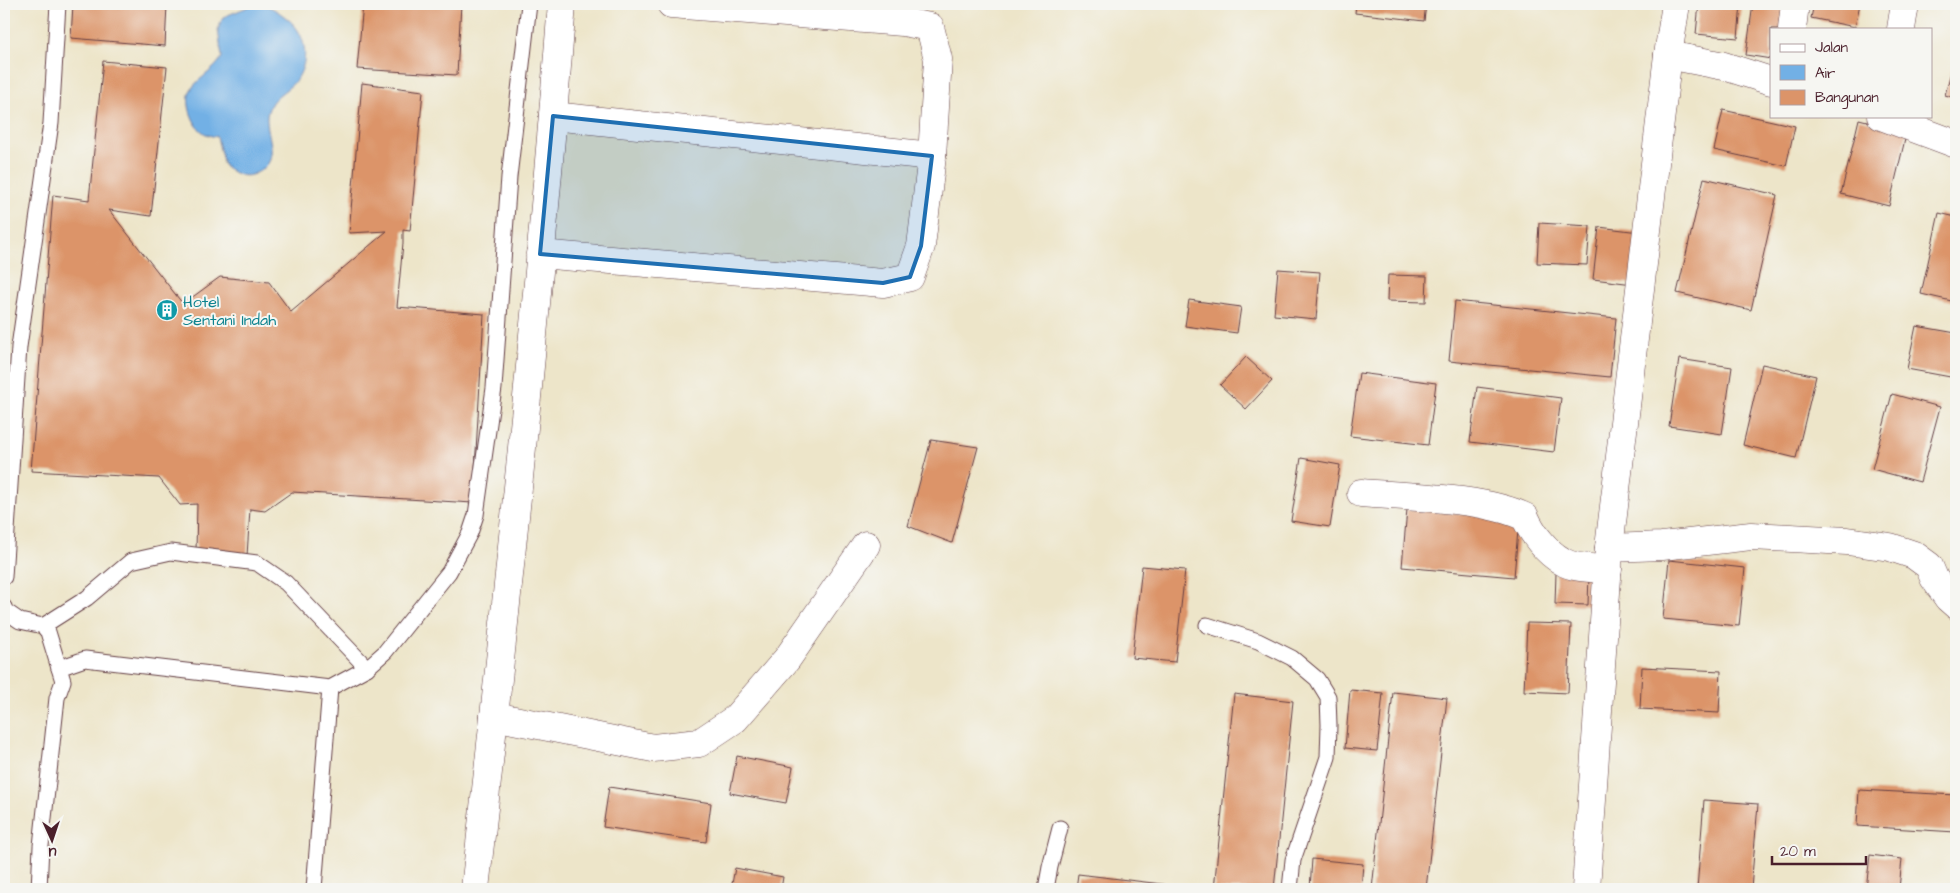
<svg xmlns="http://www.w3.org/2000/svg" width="1960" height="893" font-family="'Architects Daughter',sans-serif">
  <rect width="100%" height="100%" fill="#f6f6f2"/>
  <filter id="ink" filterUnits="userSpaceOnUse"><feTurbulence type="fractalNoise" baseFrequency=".02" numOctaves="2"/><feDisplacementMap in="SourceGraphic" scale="10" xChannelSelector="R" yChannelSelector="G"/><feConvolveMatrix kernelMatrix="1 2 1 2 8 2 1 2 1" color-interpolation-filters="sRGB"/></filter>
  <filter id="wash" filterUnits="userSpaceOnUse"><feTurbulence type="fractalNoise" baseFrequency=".0096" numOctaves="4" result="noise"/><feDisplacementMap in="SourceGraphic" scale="20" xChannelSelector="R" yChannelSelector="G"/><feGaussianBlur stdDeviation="1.12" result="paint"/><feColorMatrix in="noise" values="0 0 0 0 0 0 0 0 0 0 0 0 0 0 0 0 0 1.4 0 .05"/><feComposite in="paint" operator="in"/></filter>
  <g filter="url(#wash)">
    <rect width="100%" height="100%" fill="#ede5c9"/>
    <!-- water -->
    <path fill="#72b0e5" stroke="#5e6888" d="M 255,4 C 269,4 278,11 289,20 C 306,34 310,60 297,79 C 290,89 275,95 270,106 C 269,109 267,113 267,117 C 266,136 282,160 258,172 C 244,180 236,174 224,166 L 217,137 C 214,136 209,136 206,134 C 193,128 183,100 192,88 C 201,76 214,71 222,57 L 218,30 L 223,17 Z"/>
    <g id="blocks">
      <!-- building -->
      <g fill="#dc9469">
        <polygon points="73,4 167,4 165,46 71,38"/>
        <polygon points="363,4 461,4 457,75 357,69"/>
        <polygon points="1356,4 1426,4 1424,21 1355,13"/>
        <polygon points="1699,4 1741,4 1738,38 1696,34"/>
        <polygon points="1753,4 1792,4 1788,29 1771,29 1771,59 1746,55"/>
        <polygon points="1814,4 1860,4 1855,27 1811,18"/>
        <polygon points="1956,53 1956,98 1945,95"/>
        <polygon points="103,61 167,67 151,216 109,210 183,304 220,277 269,282 291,312 387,231 349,233 362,83 423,91 410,231 403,230 403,243 397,307 484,314 473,503 292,492 265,511 250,509 247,556 196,552 197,504 180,505 159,478 31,471 53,195 89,200"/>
        <polygon points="1723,110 1795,126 1786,166 1714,150"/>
        <polygon points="1859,119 1907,131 1889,206 1841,194"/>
        <polygon points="1704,178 1777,195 1751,310 1677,293"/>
        <polygon points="1939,213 1956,217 1956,302 1921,294"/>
        <polygon points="1539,223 1590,226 1587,265 1537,263"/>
        <polygon points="1599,227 1639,232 1633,284 1593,279"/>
        <polygon points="1278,269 1320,272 1316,319 1274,315"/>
        <polygon points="1388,275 1427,276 1426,302 1387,301"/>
        <polygon points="1189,300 1241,307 1237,333 1185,326"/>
        <polygon points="1455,301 1616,318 1610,377 1449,361"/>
        <polygon points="1916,326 1956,333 1956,378 1907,369"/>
        <polygon points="1246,357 1272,381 1246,409 1220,385"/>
        <polygon points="1679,359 1732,367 1722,434 1669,426"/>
        <polygon points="1762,364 1816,376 1796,458 1743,445"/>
        <polygon points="1359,373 1436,383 1428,445 1350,436"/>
        <polygon points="1477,387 1561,398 1554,452 1470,442"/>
        <polygon points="1892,394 1940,407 1920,482 1872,469"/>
        <polygon points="931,440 978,447 952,543 908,526"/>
        <polygon points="1301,458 1340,465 1330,527 1291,521"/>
        <polygon points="1407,509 1519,518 1514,577 1402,567"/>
        <polygon points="1669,560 1745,568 1739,626 1663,619"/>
        <polygon points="1142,566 1185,570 1175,662 1132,658"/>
        <polygon points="1556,573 1589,574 1588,605 1555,604"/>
        <polygon points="1527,623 1571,624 1568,693 1524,691"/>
        <polygon points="1642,667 1721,671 1719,713 1640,709"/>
        <polygon points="1350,690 1383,693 1377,751 1345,748"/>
        <polygon points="1393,692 1447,698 1426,889 1372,889"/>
        <polygon points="1234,694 1293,701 1274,889 1214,889"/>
        <polygon points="737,756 793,767 786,803 730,793"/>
        <polygon points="609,787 711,803 706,842 603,827"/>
        <polygon points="1859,790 1956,795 1956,832 1857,826"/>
        <polygon points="1704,800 1758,804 1751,889 1697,889"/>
        <polygon points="1870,855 1902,859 1899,889 1866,889"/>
        <polygon points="1312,859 1363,864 1361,889 1310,889"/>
        <polygon points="735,868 783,877 781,889 731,889"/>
        <polygon points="1078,874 1195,888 1195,889 1076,889"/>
      </g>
    </g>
  </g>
  <g filter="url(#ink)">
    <use href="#blocks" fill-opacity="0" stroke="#623d43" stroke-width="1"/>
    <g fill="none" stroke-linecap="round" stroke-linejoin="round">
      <!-- service casing -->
      <g stroke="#623d43" stroke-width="17">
        <g id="service">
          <polyline points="4,577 19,347 51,123 58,4"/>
          <polyline points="4,607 4,610 20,621 43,626 48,632 59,668"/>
          <polyline points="1207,625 1258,641 1292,658 1317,679 1328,697 1329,725 1328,757 1293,860 1290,889"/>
          <polyline points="43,626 87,598 131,561 171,552 257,563 286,583 367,668"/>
          <polyline points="39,889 41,846 57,698 63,681 59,668 85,659 330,688 367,668 385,652 449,572 470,533 476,515 494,388 509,177 529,4"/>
          <polyline points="314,889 330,688"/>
          <polyline points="1046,889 1050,867 1060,828"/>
        </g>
      </g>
      <!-- minor casing -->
      <g stroke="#623d43" stroke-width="29">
        <g id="minor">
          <polyline points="1792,29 1795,4"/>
          <polyline points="1901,29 1905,4"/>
          <polyline points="1668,55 1724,66 1771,81"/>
          <polyline points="553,116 932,156"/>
          <polyline points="1881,116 1956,144"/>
          <polyline points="540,254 883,283 910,277 921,246 932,156 938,59 930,27 903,22 671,4"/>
          <path d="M 1361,493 C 1408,497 1483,497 1525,517 C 1532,533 1546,552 1562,561 C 1574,569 1594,568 1608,569"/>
          <polyline points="1609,548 1662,546 1751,536 1847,541 1890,547 1914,555 1929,566 1934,578 1948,598 1956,605"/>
          <polyline points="494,716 653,748 699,743 735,719 787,659 866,545"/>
          <path d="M 475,889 C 508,595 539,299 562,4"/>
          <polyline points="1586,889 1609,548 1668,55 1676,4"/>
        </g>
      </g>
      <!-- service -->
      <use href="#service" stroke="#fff" stroke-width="15"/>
      <!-- minor -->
      <use href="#minor" stroke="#fff" stroke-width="28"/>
    </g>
  </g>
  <!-- marked area -->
  <path fill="#1f6fb2" fill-opacity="0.2" stroke="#1f6fb2" stroke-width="4" stroke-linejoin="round" d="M 553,116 L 932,156 L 921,246 L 910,277 L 883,283 L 540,254 Z"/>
  <!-- icons -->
  <defs>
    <g id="building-disc" transform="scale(1.125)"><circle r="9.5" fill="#0f9aa8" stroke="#f6f6f2"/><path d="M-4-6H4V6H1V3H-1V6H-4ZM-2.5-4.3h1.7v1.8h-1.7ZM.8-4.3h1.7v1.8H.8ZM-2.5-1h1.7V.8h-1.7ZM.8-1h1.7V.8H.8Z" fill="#fff"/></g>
  </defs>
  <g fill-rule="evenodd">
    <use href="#building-disc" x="167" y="310"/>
  </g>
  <g text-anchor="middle" stroke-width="4" stroke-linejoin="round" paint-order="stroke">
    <!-- culture labels -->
    <g font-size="16" fill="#0d838f" stroke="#f6f6f2" text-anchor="start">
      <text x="183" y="307">Hotel<tspan x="183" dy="18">Sentani Indah</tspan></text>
    </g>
  </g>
  <!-- margin -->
  <rect width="1960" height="893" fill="none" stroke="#f6f6f2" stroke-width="20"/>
  <!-- legend -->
  <rect x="1770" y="28" width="162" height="90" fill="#f6f6f2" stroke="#b1a0a2"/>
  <rect x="1780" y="44" width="25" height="8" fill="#ffffff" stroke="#b1a0a2"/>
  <text x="1815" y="52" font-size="15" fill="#4a1f2b">Jalan</text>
  <rect x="1780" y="65" width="25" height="15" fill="#72b0e5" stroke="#b1a0a2"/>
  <text x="1815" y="78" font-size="15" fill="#4a1f2b">Air</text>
  <rect x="1780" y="90" width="25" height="15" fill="#dc9469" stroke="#b1a0a2"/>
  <text x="1815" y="102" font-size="15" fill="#4a1f2b">Bangunan</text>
  <!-- north arrow -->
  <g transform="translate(52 840) rotate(177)" stroke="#f6f6f2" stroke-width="4" paint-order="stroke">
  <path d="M0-4L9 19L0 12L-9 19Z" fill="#4a1f2b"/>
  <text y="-8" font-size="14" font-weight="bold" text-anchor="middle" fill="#4a1f2b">U</text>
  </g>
  <!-- scale -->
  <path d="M1772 856v8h94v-8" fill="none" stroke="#4a1f2b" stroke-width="2.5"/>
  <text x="1780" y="856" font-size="15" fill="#4a1f2b" stroke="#f6f6f2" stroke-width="4" paint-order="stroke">20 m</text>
</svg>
